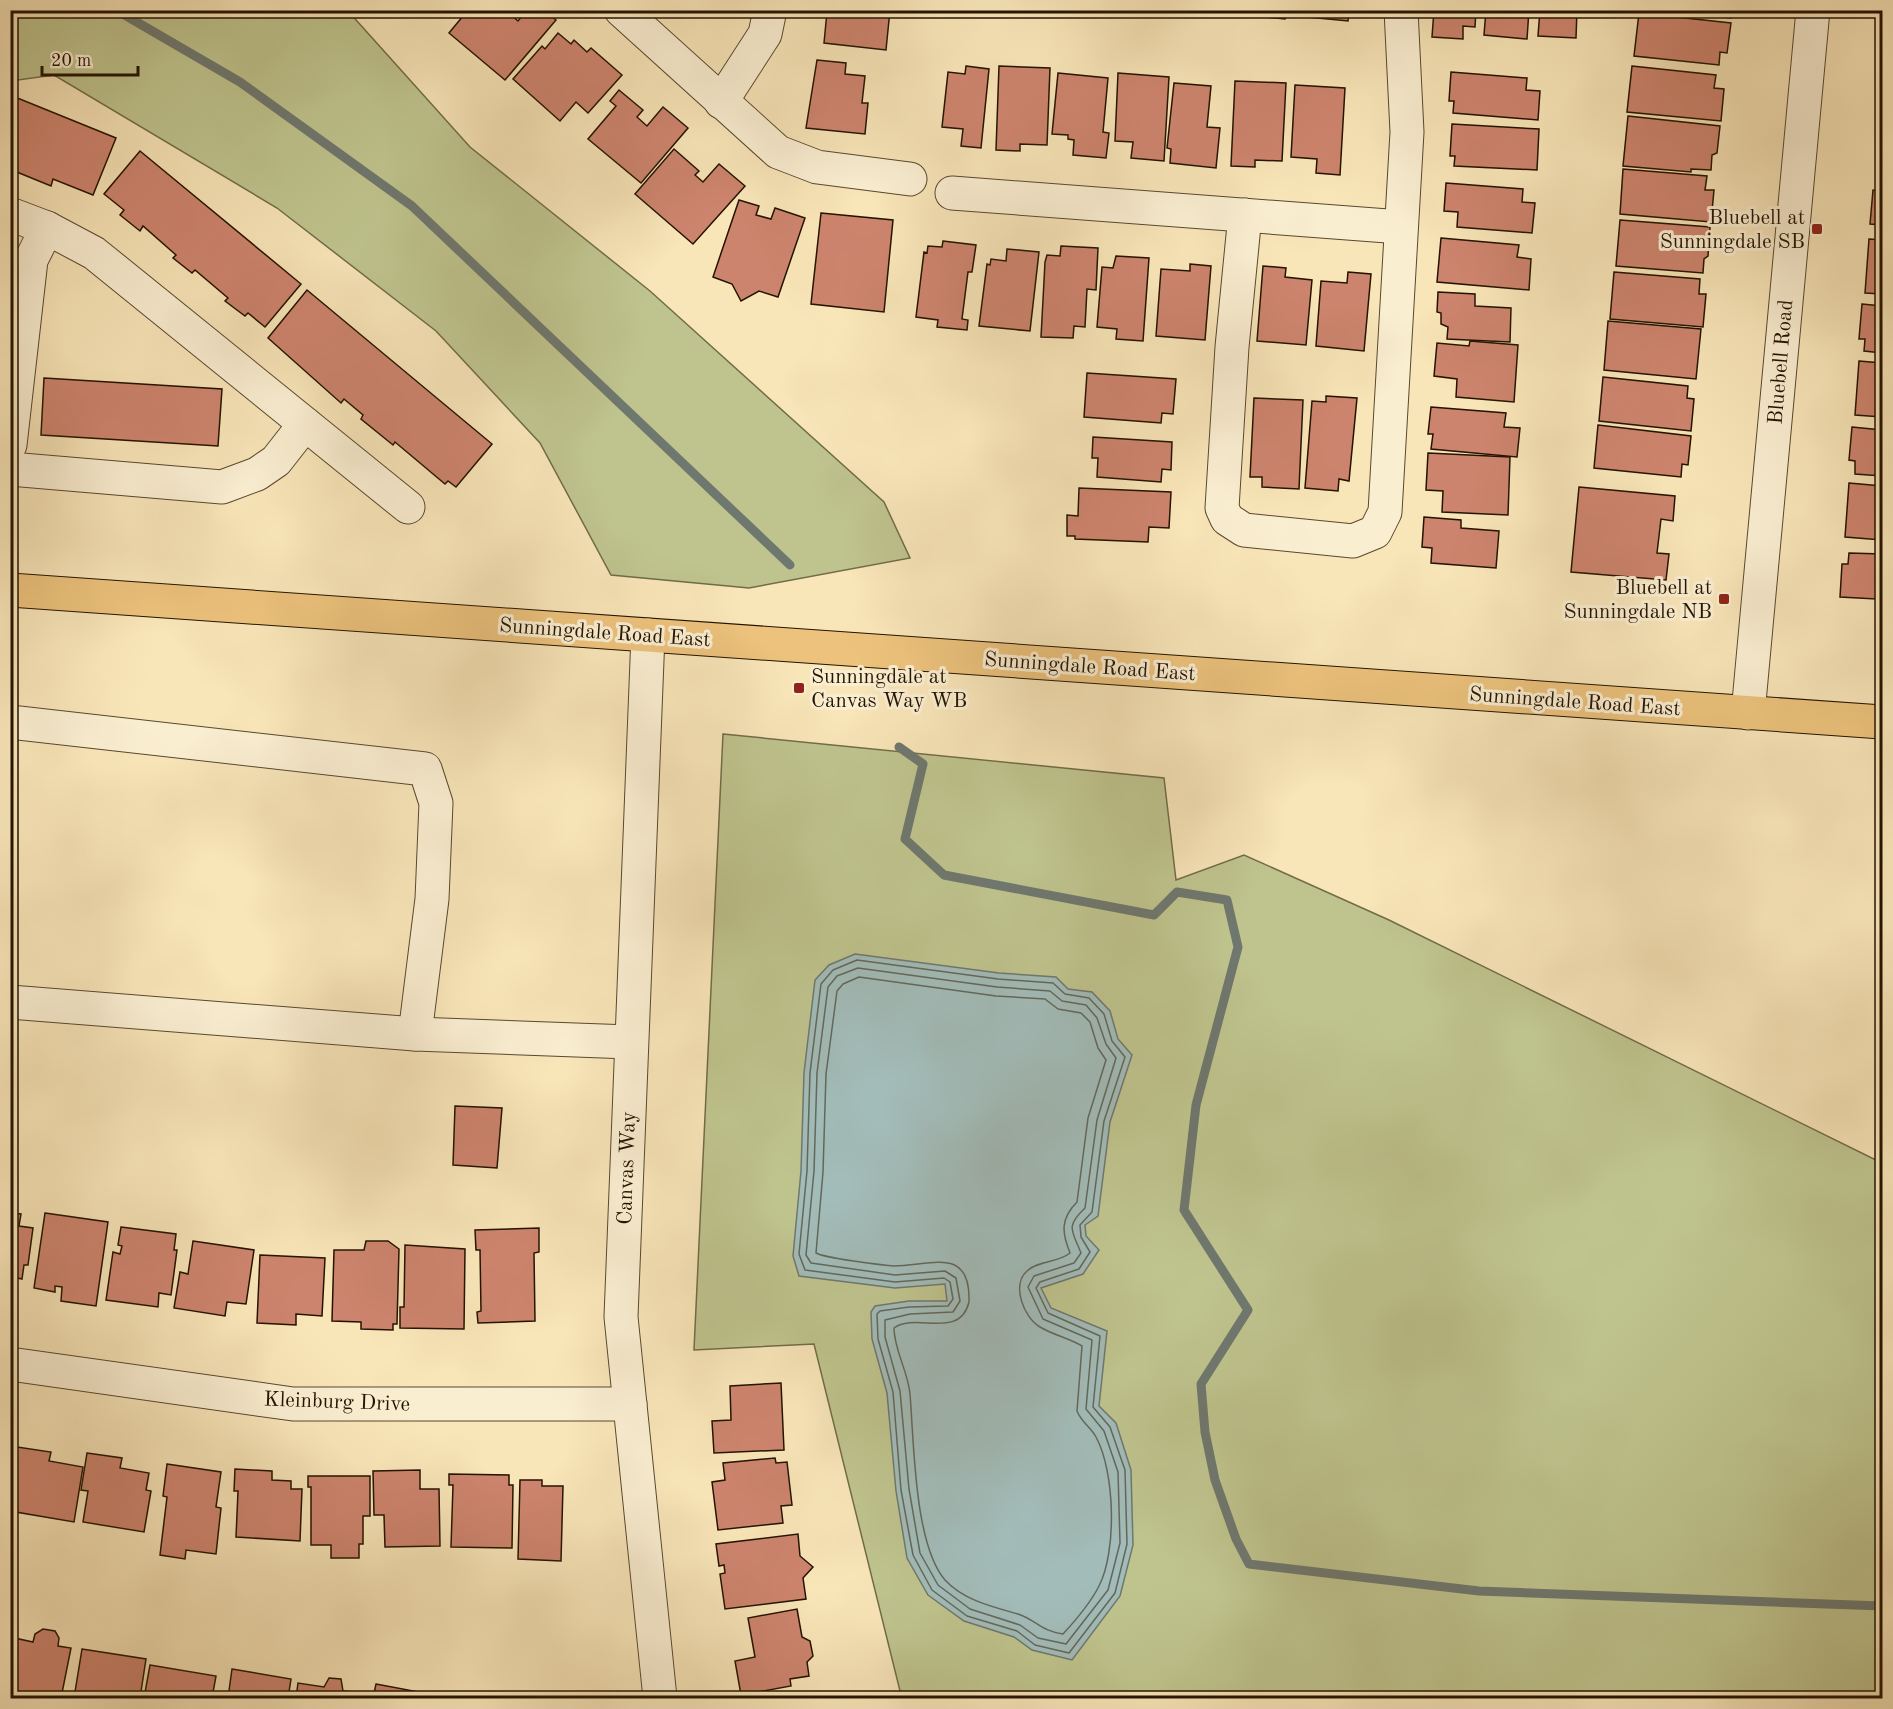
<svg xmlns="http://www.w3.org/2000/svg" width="1893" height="1709" font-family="'Old Standard TT',serif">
  <rect width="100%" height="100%" fill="#f8e5b8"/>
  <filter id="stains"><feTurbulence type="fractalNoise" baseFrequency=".00333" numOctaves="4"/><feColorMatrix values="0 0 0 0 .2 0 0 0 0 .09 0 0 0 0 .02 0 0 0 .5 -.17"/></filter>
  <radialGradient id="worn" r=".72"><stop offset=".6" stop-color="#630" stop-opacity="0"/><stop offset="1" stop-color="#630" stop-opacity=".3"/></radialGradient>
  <!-- green -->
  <g fill="#bfc48e" stroke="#716c47" stroke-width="1.5">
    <polygon points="10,11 348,11 470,147 650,291 884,502 910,558 749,588 611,575 540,443 436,331 277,208 54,75 11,81"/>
    <polygon points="723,734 1164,778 1176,880 1244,855 1389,920 1882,1163 1882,1698 926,1698 900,1691 814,1344 694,1350"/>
  </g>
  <!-- water -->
  <polygon fill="#a2bcb9" stroke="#6f786f" stroke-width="1.5" points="855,954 999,973 1056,977 1068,989 1092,992 1110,1011 1118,1039 1132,1055 1110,1122 1098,1216 1085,1225 1086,1236 1099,1250 1083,1274 1041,1288 1051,1308 1107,1331 1099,1406 1116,1423 1131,1470 1133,1545 1120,1596 1072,1660 1032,1650 1014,1637 964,1621 928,1595 907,1558 896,1491 887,1393 872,1339 871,1312 875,1306 909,1301 947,1301 945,1284 895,1288 799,1276 793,1256 801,1171 804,1073 815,980 829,965"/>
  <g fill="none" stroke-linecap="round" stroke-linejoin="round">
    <!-- shore -->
    <g stroke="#62685c" stroke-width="1.5">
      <polygon points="857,960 998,979 1053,983 1065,994 1089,998 1104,1014 1112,1041 1125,1057 1104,1121 1092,1212 1080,1225 1081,1237 1090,1252 1079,1269 1040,1282 1036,1288 1048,1313 1100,1336 1093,1407 1110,1427 1125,1470 1127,1544 1115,1593 1069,1653 1035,1645 1017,1631 967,1616 932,1590 913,1555 901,1490 893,1392 878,1339 877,1314 880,1311 909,1307 948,1306 953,1299 950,1282 944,1278 895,1282 805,1270 799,1254 807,1171 810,1073 821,984 833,970"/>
      <path d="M 858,968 L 997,987 L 1050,991 L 1062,1001 L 1086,1005 L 1097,1018 L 1106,1044 L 1116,1058 L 1097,1120 L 1085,1208 C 1065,1227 1072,1230 1081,1253 L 1074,1263 L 1034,1276 L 1028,1287 L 1043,1319 L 1092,1340 L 1086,1409 L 1104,1431 L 1118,1472 L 1120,1543 L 1108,1590 L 1066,1644 L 1038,1638 L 1020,1625 L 970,1609 L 938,1585 L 920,1553 L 909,1489 L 900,1391 L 885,1337 L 885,1320 L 910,1314 L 953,1312 L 960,1301 L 956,1278 L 945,1271 L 895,1275 L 811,1263 L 806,1255 L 814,1171 L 817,1073 L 828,987 L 837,976 Z"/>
      <path d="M 859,977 L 996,996 L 1045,999 L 1058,1009 L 1081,1013 L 1090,1022 L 1098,1048 L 1106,1060 L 1088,1118 L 1077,1202 C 1060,1219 1062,1233 1070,1253 C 1058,1263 1039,1260 1027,1271 C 1011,1285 1024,1318 1040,1327 C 1053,1335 1069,1338 1082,1346 L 1077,1411 C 1081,1422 1091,1427 1096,1437 C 1115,1472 1117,1551 1099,1586 C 1091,1602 1075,1621 1063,1634 C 1041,1631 1036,1620 1018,1614 C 993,1607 963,1600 945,1580 C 914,1544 914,1441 910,1394 C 908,1371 894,1350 894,1328 C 916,1312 960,1340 969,1302 C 971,1245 930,1266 894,1266 C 882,1265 824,1258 816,1253 L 823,1172 L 826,1074 L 837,991 L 843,984 Z"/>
    </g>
    <!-- stream -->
    <g stroke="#6f786f" stroke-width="9">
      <polyline points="116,10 240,82 412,206 790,565"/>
      <polyline points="899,747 923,764 905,839 944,875 1154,915 1177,892 1227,900 1238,947 1196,1105 1184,1210 1248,1310 1201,1384 1205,1432 1215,1480 1236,1539 1249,1564 1479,1591 1882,1606"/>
    </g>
  </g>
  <!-- building -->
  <g fill="#cd846e" stroke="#231300" stroke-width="1.5">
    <polygon points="468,10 511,10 509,13 518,21 527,10 545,10 556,20 505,80 449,33"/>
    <polygon points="822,10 890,10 886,50 824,43 827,12"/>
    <polygon points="957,10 1003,10 1003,16 957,13"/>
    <polygon points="1234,10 1286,10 1285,19 1234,14"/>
    <polygon points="1297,10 1349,10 1348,21 1297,16"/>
    <polygon points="1434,10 1476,10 1475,27 1463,26 1463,39 1432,37"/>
    <polygon points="1486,10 1529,10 1527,39 1484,35"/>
    <polygon points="1540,10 1577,10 1576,38 1538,36"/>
    <polygon points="1657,10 1732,10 1731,18"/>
    <polygon points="1639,13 1731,23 1727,53 1720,52 1719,65 1634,56"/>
    <polygon points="558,33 571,44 574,40 587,52 591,48 622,75 588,113 576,102 560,121 513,79 542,46 545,49"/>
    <polygon points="817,60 846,63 845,74 865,76 862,103 868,103 865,134 806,128"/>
    <polygon points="966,66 989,69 981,148 961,146 963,129 942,127 948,72 965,74"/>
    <polygon points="999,66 1050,68 1047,145 1020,144 1020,151 996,150"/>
    <polygon points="1632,66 1716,75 1714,88 1724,89 1721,121 1627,112"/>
    <polygon points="1451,72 1527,78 1526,90 1540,91 1538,120 1453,113 1454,101 1449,101"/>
    <polygon points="1058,73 1108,78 1103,132 1109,133 1106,158 1073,155 1074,140 1068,139 1068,135 1052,134"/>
    <polygon points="1118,73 1169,77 1164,161 1131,158 1133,142 1115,141"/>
    <polygon points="1235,81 1286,83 1282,161 1255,160 1255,167 1231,166"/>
    <polygon points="1174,83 1211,86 1207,127 1220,128 1216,168 1170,163 1171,149 1167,148"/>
    <polygon points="1295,85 1345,88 1340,175 1316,173 1317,159 1291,157"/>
    <polygon points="619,90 643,110 637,117 647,126 663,107 688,128 641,183 588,139 616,106 610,101"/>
    <polygon points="10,95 116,138 93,195 53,179 51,186 12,170 15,164 10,162"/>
    <polygon points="1628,116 1720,126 1717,153 1712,155 1711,170 1691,169 1691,172 1623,166"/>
    <polygon points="1879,123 1882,123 1882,168 1882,156 1876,156"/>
    <polygon points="1452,124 1539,129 1537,170 1454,166 1455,156 1450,156"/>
    <polygon points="674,149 699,171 695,175 703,182 719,164 745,186 693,244 635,194"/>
    <polygon points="140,151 301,284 265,327 248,313 245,316 225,301 228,298 195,270 192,273 173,258 176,255 143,226 140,231 120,215 124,210 104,194"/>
    <polygon points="1623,169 1707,176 1705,190 1714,190 1711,222 1620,214"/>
    <polygon points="1880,181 1882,181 1882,225 1870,224 1873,190 1879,191"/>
    <polygon points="1446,183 1523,189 1522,202 1535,203 1532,233 1457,227 1458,212 1444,211"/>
    <polygon points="739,200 759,206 756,215 771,219 775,208 805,218 778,297 759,291 741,301 732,284 713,277"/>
    <polygon points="821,213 893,220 884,312 811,304"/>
    <polygon points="1620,220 1710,227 1708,256 1704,259 1703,273 1616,266"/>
    <polygon points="1441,238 1519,245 1517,257 1531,259 1529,290 1437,282"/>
    <polygon points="1869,239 1882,240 1882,294 1865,293"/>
    <polygon points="943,241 976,245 972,272 968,272 962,319 968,320 967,330 937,327 938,320 916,317 924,252 927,253 928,246 942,247"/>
    <polygon points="1061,246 1098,248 1096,290 1087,289 1085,327 1074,326 1073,338 1041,337 1045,262 1047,255 1060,256"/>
    <polygon points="1007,249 1039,252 1030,331 979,326 987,264 990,265 991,259 1006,261"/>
    <polygon points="1116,256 1149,258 1143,341 1116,339 1117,329 1097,327 1102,267 1113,268"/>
    <polygon points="1190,264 1211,266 1205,340 1156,336 1161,269 1190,271"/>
    <polygon points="1263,266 1286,268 1285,277 1312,280 1306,345 1257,341"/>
    <polygon points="1348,272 1371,274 1364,351 1316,346 1321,281 1347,283"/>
    <polygon points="1614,272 1700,279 1699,294 1706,294 1703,327 1610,319"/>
    <polygon points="307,290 492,444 456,487 448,481 445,484 395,442 393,445 361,419 363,415 344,399 341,403 268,338"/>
    <polygon points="1438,292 1475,294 1475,306 1511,308 1510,342 1447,339 1448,327 1441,324 1441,313 1437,312"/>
    <polygon points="1862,304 1882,306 1882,353 1864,351 1865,339 1859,339"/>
    <polygon points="1608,321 1701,329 1696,379 1604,370"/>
    <polygon points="1470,341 1518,345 1514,402 1456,397 1457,379 1434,376 1437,343 1469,346"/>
    <polygon points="1859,361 1882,363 1882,417 1855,415"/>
    <polygon points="1087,373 1176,379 1173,414 1162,413 1161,423 1084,417"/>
    <polygon points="1603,377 1688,386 1687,398 1694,399 1691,431 1599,421"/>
    <polygon points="44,378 222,389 218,446 41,435"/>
    <polygon points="1326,396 1357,398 1349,481 1339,479 1338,491 1305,488 1312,401 1326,402"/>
    <polygon points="1254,398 1303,400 1299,489 1262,487 1262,477 1250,477"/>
    <polygon points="1431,407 1506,413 1504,427 1520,428 1517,457 1431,449 1433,434 1428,434"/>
    <polygon points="1598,425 1691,436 1688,465 1682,464 1681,477 1594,468"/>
    <polygon points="1852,427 1882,430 1882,476 1855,474 1855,461 1849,460"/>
    <polygon points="1093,437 1172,442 1171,470 1162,469 1161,482 1097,477 1098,458 1092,458"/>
    <polygon points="1428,453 1510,457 1508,515 1442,512 1443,491 1426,490"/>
    <polygon points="1849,483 1882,486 1882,540 1845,537"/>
    <polygon points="1579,487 1675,496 1673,521 1661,519 1657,553 1669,554 1666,580 1571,572"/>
    <polygon points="1079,488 1171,492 1169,528 1149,527 1148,542 1075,539 1075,536 1067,536 1067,515 1078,516"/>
    <polygon points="1424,517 1461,520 1461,528 1499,531 1496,568 1431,563 1432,548 1422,547"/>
    <polygon points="1849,553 1882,554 1882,592 1876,592 1876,599 1840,597 1842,564 1848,564"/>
    <polygon points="455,1106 502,1108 497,1168 453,1165"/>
    <polygon points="10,1213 21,1214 19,1226 33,1228 28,1265 24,1265 22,1279 13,1277 11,1289"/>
    <polygon points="45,1213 108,1222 96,1306 61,1301 62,1287 55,1286 55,1292 34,1288"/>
    <polygon points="121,1227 176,1234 174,1250 177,1250 171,1295 159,1293 158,1307 106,1300 113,1252 120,1254 122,1246 118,1245"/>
    <polygon points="539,1228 539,1252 534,1253 535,1321 478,1323 477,1312 481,1311 480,1250 476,1250 475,1230"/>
    <polygon points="193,1241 254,1250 246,1304 227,1302 225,1316 174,1308 180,1272 188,1274"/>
    <polygon points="366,1241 388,1241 399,1249 397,1324 393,1324 393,1330 361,1329 361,1322 332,1321 334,1250 364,1250"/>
    <polygon points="405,1245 465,1249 464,1329 400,1328 400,1307 404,1307"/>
    <polygon points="260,1255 325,1258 322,1316 296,1314 296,1325 257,1323"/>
    <polygon points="781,1383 784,1450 714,1453 712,1421 731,1420 730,1386"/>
    <polygon points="17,1447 51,1452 49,1461 83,1467 74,1522 10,1511 10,1489"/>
    <polygon points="87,1453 122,1458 120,1468 149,1473 146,1490 151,1491 144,1532 83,1522 88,1491 81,1490"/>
    <polygon points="775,1458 776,1463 787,1462 792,1505 781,1506 783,1523 718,1530 712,1482 725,1480 723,1463"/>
    <polygon points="167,1464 221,1472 216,1507 221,1508 216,1554 186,1550 185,1559 160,1555 167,1497 163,1496"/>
    <polygon points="235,1469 272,1471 272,1480 291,1481 291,1489 302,1489 300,1541 236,1537 238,1491 234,1491"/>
    <polygon points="420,1470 420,1489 439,1489 440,1546 385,1547 384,1515 374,1515 373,1471"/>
    <polygon points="449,1474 509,1475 509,1485 513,1485 512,1548 451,1547 453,1485 449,1485"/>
    <polygon points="308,1476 370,1476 370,1516 363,1516 363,1544 359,1544 359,1558 331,1558 331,1545 311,1545 311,1487 308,1487"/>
    <polygon points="520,1480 542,1480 542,1486 563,1486 561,1561 518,1559"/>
    <polygon points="798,1534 800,1556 813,1567 803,1578 806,1599 725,1609 720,1574 725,1573 724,1565 719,1566 716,1544"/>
    <polygon points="797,1609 802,1637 810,1641 813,1656 807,1662 809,1676 790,1679 791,1686 741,1695 735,1661 755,1657 748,1618"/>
    <polygon points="43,1629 55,1631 59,1638 58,1646 71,1648 61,1698 10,1698 10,1637 33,1642 35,1634"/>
    <polygon points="82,1649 146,1659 140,1698 74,1698"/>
    <polygon points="150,1665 216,1676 212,1698 144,1698"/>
    <polygon points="232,1669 291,1679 288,1698 228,1698"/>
    <polygon points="329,1678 341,1679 343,1691 363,1693 362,1698 296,1698 298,1683 324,1687"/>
    <polygon points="376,1684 435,1695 435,1698 373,1698"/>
    <polygon points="810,1693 811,1698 777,1698"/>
  </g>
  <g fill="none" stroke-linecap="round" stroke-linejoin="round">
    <!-- minor casing -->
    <g stroke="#58482e" stroke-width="35">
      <g id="minor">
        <polyline points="621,10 778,152 817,167 910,179"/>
        <polyline points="721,102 765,34 770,10"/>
        <polyline points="952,193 1401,227"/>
        <polyline points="10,214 47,228 94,253 408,507"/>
        <polyline points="1245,215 1232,347 1222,508 1227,519 1244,530 1353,541 1375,532 1385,512 1407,132 1401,10"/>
        <polyline points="10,445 31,260 47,228"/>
        <polyline points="10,469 222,487 257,474 276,461 305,424"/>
        <polyline points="648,635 621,1317 660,1698"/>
        <polyline points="1748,713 1813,10"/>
        <polyline points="10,722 425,769 436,803 432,899 415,1034"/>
        <polyline points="10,1002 415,1034 630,1042"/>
        <polyline points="10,1364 293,1404 630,1404"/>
      </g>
    </g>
    <!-- major casing -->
    <g stroke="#231300" stroke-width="35">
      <polyline id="major" points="10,590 1882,722"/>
    </g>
    <!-- minor -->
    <use href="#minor" stroke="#faeed1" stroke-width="33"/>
    <!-- major -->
    <use href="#major" stroke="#ecc27c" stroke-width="33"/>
  </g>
  <!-- markers -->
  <g fill="#8f2418" stroke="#faeed1" stroke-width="2">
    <rect x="1811" y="223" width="12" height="12" rx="3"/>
    <rect x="1718" y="593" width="12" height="12" rx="3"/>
    <rect x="793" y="682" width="12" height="12" rx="3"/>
  </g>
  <g text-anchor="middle" stroke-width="6" stroke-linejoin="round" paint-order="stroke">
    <!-- poi labels -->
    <g font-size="21" fill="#231300" stroke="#faeed1" text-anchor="end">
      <text x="1805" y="224">Bluebell at<tspan x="1805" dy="24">Sunningdale SB</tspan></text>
      <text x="1712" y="594">Bluebell at<tspan x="1712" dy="24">Sunningdale NB</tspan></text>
      <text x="811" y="683" text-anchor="start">Sunningdale at<tspan x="811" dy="24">Canvas Way WB</tspan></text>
    </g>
    <!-- street labels -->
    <g font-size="21" fill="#231300" stroke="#faeed1">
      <text transform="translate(1780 362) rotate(-85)" y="7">Bluebell Road</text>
      <text transform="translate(605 632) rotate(4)" y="7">Sunningdale Road East</text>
      <text transform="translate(1090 666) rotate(4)" y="7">Sunningdale Road East</text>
      <text transform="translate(1575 701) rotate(4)" y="7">Sunningdale Road East</text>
      <text transform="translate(626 1168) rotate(-88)" y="7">Canvas Way</text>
      <text transform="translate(337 1401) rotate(2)" y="7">Kleinburg Drive</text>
    </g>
  </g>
  <!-- margin -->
  <rect width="1893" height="1709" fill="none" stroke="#f8e5b8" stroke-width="36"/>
  <rect x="12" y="12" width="1869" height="1685" fill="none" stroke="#231300" stroke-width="3"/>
  <rect x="18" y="18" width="1857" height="1673" fill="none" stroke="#231300" stroke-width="1.5"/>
  <!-- scale -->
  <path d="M42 66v9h96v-9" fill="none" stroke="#231300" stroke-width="3"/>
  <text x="51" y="66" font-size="18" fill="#231300" stroke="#faeed1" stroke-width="4.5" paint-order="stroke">20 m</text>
  <rect width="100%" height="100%" filter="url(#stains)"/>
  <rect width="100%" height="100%" fill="url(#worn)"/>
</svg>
